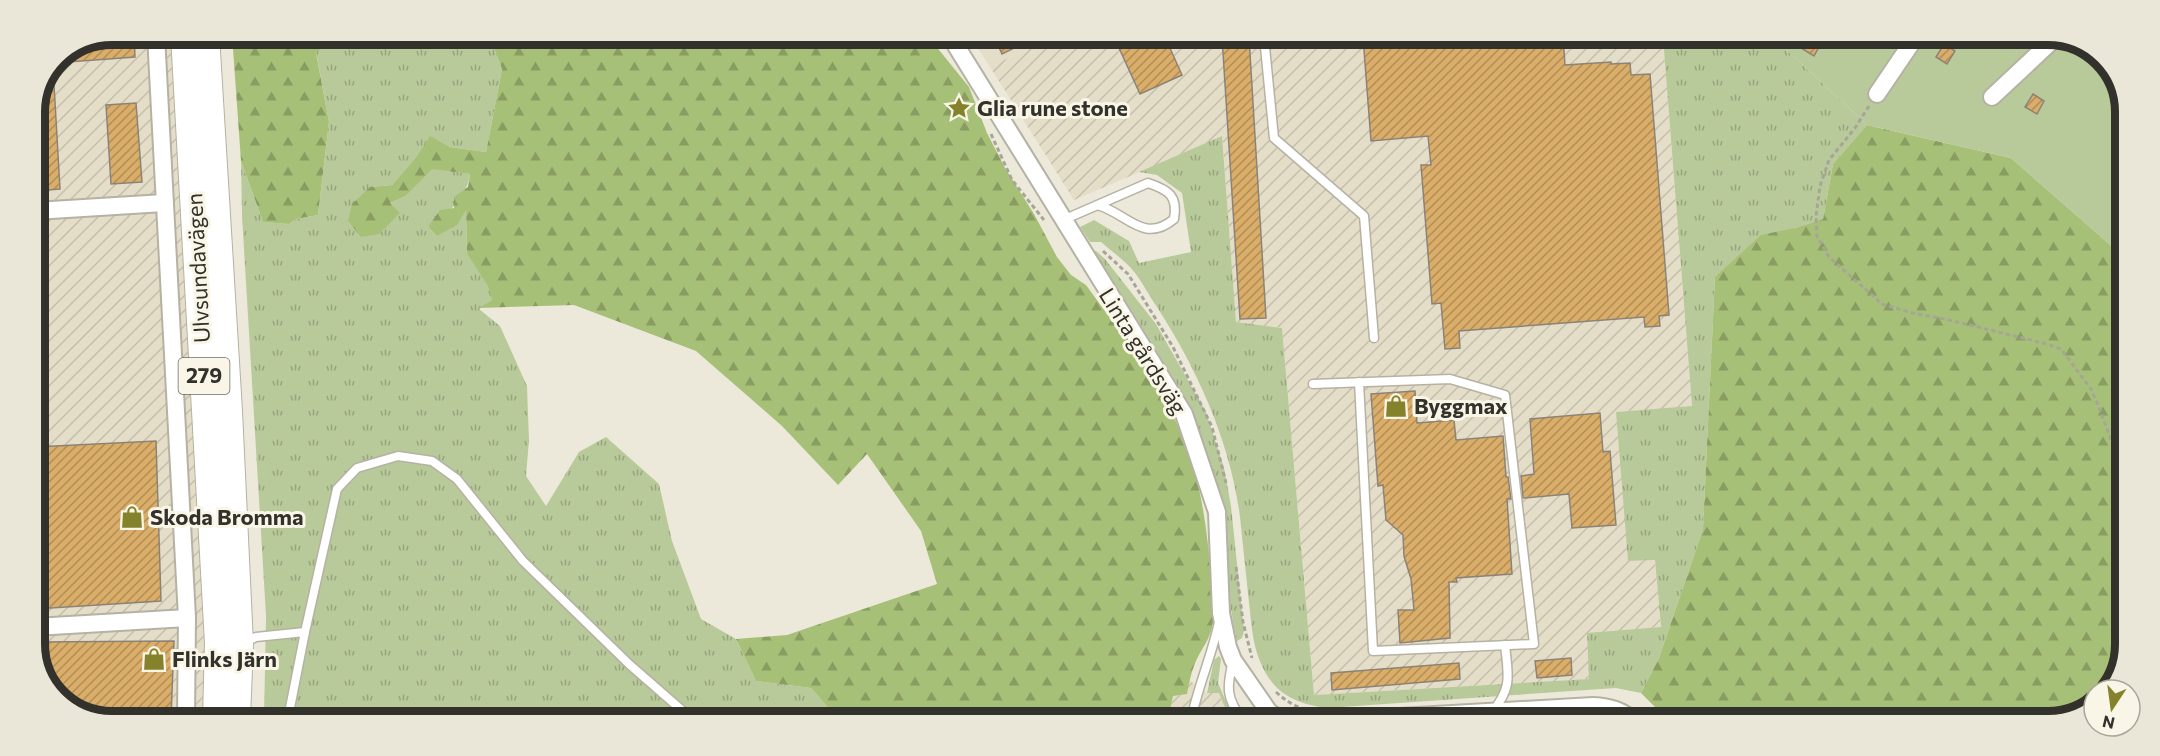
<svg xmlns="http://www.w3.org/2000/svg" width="2160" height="756" font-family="Commissioner,sans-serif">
  <defs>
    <pattern id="industrial-furrows" width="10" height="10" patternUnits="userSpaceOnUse" patternTransform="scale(1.5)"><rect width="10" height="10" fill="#e4dec8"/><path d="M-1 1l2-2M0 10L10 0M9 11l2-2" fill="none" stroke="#c4bfac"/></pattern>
    <pattern id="grass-tufts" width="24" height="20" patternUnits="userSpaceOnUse" patternTransform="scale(1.5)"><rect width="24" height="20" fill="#b9ca9a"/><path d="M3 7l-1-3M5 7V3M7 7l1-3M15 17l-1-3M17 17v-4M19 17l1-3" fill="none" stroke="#97a57e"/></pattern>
    <pattern id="forest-firs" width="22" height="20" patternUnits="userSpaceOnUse" patternTransform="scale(1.5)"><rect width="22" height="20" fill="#a7c077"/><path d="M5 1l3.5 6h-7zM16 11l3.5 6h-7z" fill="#899d62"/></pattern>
    <pattern id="building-hatch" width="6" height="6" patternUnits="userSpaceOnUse" patternTransform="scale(1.5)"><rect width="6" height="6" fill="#daad69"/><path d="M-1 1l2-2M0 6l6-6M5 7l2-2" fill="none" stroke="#b18d57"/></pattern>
  </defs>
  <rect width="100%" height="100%" fill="#ece9da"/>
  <!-- built -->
  <polygon fill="#e4dec8" points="970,36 1053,36 990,67"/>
  <!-- industrial -->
  <g fill="url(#industrial-furrows)">
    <polygon points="112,35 174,35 207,589 207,718 87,718 51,692 35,650 35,107 57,57"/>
    <polygon points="1053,36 1663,38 1692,407 1617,412 1628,561 1655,560 1661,628 1588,634 1590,679 1314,695 1282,328 1236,322 1222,137 1074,200 990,67"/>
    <polygon points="1189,680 1207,693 1219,693 1230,720 1168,720 1173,696 1187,694"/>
  </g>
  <!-- grass -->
  <g fill="url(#grass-tufts)">
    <path d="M 379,35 L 489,35 L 502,69 L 486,152 L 450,147 L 430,137 L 416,157 L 392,185 L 370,187 L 390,203 L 406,196 L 432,168 L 470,174 C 466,200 449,212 428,227 L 437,236 L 466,208 L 467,254 L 489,286 L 492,300 L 479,309 L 500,326 L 527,386 L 529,440 L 526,476 L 546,506 L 579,452 L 606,437 L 659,484 L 672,541 L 701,619 L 736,639 L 756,681 L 811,688 L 838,719 L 264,718 L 266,616 L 242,216 L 241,161 L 263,222 L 289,224 L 296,219 L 318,215 L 329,122 L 316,52 L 329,40 Z"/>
    <path d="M 1663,38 L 1774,38 L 1867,125 L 1833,164 L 1823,219 L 1795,228 L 1715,277 L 1703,529 L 1659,658 L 1641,693 L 1616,688 L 1327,708 C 1290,703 1269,690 1257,653 C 1252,637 1251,620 1249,603 C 1246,575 1243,546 1240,517 C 1230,441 1198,371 1157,307 C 1149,296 1143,283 1135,273 C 1126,261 1112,252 1101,242 L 1090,242 L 1080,227 L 1094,220 L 1129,241 L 1139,263 L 1191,252 L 1182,193 L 1157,175 L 1139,172 L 1222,136 L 1236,322 L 1282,328 L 1314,695 L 1589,679 L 1587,633 L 1661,627 L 1655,560 L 1628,561 L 1616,412 L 1692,406 Z"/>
    <path d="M 1093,251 L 1096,251 L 1105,259 L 1156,324 L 1206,412 L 1224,468 L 1231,506 L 1244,631 L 1242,638 L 1237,641 C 1224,589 1229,535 1216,483 C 1194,396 1139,326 1093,251 Z"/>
    <polygon points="1219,656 1221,659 1218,683 1234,720 1230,720 1219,693 1207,693 1214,660"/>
  </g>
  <!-- forest -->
  <g fill="url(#forest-firs)">
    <polygon points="232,35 379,35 329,40 316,53 329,122 318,215 296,219 289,224 263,222 241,161"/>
    <path d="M 489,35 L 925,36 L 931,40 L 969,87 L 987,133 L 1005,168 L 1034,214 L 1057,257 L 1071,275 L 1086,285 C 1127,342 1175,400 1194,469 C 1201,494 1205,519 1208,545 C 1211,570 1214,597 1213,622 C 1211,639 1201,649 1195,663 C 1191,673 1189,683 1187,694 L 1173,696 L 1168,720 L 838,719 L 811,688 L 756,681 L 736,639 L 787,635 L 937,584 L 921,531 L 867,454 L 838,485 L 782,426 L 696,351 L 574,305 L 479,308 L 492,300 L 488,286 L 467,254 L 466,210 L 457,225 L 437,236 L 428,227 L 440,210 L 454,208 L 454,197 L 468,187 L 470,174 L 432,169 L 406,196 L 390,203 L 400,213 L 379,234 L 361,237 L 348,221 L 352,204 L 370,187 L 392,185 L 416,157 L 430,136 L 450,147 L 486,152 L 502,69 Z"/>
    <polygon points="1867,125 2011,158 2124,257 2122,669 2106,690 2094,690 2094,706 2049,721 1669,721 1641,693 1659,658 1703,529 1715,277 1761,235 1795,228 1823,219 1833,164"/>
  </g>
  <!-- garden -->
  <polygon fill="#b9ca9a" points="1774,38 2073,38 2109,64 2125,106 2124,257 2011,158 1867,125"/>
  <!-- building -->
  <g fill="url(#building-hatch)" stroke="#8c8378" stroke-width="1.5">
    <polygon points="134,35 135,57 55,63 57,57 109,36"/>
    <polygon points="994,36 1039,36 1002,54"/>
    <polygon points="1114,37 1165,37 1182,75 1140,94"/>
    <polygon points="1222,37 1249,37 1266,318 1240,319"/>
    <polygon points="1363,37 1563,37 1565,65 1611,62 1611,64 1630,63 1631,75 1650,74 1669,315 1659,316 1660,326 1645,327 1644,317 1459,331 1460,348 1445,349 1441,303 1432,304 1421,165 1431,165 1428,136 1371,141"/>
    <polygon points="1807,38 1820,45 1814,56 1801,48"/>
    <polygon points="1944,44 1955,51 1947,64 1936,57"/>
    <polygon points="53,67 60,189 35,191 35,107"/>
    <polygon points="2033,94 2044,101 2037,114 2025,107"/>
    <polygon points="136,103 142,182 111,184 106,105"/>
    <polygon points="1415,391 1417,423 1454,420 1456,440 1503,436 1506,477 1508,477 1511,499 1507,499 1512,574 1456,578 1457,582 1449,582 1450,638 1400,643 1398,610 1414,610 1411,579 1404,556 1403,535 1386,520 1383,485 1378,486 1371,394"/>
    <polygon points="1600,413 1603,452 1610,451 1616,525 1572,528 1569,494 1523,498 1521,476 1534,474 1530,419"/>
    <polygon points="156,441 161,601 35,609 35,447"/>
    <polygon points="174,641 171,718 87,718 51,692 35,650 35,642"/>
    <polygon points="1571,658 1572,675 1537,678 1535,661"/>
    <polygon points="1459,663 1460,679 1332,690 1331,673"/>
  </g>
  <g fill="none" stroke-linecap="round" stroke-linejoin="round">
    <!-- lane casing -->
    <g stroke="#b5b2a4" stroke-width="11">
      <g id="lane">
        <polyline points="1264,37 1274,138 1364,216 1374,338"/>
        <path d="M 1063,220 L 1148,183 C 1169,190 1178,196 1174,219 C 1143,245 1126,212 1097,205"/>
        <polyline points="1313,384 1450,379 1505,395 1534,644 1373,651 1359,382"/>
        <polyline points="243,643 256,637 305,632"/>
        <path d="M 1233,660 C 1227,686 1225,698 1243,720"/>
        <path d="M 1492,712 C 1513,687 1508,675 1505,645"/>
        <polyline points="288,718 305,632 337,489 357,468 398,456 432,461 457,479 523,561 630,665 692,719"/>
        <path d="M 1191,720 C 1198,686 1212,655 1219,622"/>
      </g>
    </g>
    <!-- street casing -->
    <g stroke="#b5b2a4" stroke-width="20">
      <g id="street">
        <polyline points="156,35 187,618 186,718"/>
        <polyline points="950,36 1184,414 1217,512 1221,613 1228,647 1233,660 1269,712 1281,720"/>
        <polyline points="1877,94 1915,38"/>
        <polyline points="1992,97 2055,38"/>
        <polyline points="35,211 164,203"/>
        <polyline points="35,627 187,618"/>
        <path d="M 1347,720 L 1593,706 C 1610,707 1621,710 1634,721"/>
      </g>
    </g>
    <!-- primary casing -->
    <g stroke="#b5b2a4" stroke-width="28">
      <g id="primary">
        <polyline points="184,35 218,643 216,718"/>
        <polyline points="206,35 229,411 240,644 237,718"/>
      </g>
    </g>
    <!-- path -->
    <g stroke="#a7a599" stroke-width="3" stroke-dasharray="4.5 3" stroke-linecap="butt">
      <polyline points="1869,106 1855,128 1829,160 1820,186 1816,216 1817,236 1829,257 1882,304 1912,313 1945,319 2047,344 2061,349 2091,389 2099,407 2123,473"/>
      <polyline points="991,134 1012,180 1044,220"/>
      <polyline points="1103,251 1128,274 1173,347 1212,427 1226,483"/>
      <polyline points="1236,567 1243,622 1252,658"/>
      <path d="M 1276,692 C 1292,707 1311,714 1333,713"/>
    </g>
    <!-- lane -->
    <use href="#lane" stroke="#fff" stroke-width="8"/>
    <!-- street -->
    <use href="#street" stroke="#fff" stroke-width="16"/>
    <!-- primary -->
    <use href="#primary" stroke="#fff" stroke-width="26"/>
  </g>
  <!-- icons -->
  <defs>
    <g id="sight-bare" transform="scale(1.8)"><path d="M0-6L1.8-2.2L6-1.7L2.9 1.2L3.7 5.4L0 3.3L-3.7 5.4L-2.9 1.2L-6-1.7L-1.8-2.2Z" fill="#84832c" stroke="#faf6e7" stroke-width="2.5" paint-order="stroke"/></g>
    <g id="shop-bare" transform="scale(1.8)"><path d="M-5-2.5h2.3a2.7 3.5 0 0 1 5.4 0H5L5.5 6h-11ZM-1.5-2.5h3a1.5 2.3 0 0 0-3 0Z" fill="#84832c" stroke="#faf6e7" stroke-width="2.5" paint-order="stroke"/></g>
  </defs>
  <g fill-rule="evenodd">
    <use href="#sight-bare" x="959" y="108"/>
    <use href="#shop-bare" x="1396" y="406"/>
    <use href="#shop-bare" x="132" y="517"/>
    <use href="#shop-bare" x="154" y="659"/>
  </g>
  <g text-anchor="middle" stroke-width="6" stroke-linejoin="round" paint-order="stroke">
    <!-- shield labels -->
    <rect fill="#faf6e7" stroke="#6e6c63" stroke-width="1.5" x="178.5" y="358" width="51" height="36" rx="4.5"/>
    <g font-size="21" font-weight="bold" fill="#32312b">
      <text x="204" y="383">279</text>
    </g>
    <!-- poi labels -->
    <g font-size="22" font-weight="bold" fill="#32312b" stroke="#faf6e7" text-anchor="start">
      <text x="977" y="116">Glia rune stone</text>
      <text x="1414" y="414">Byggmax</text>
      <text x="150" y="525">Skoda Bromma</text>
      <text x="172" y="667">Flinks Järn</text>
    </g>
    <!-- street labels -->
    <g font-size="22" fill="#32312b" stroke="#faf6e7">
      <text transform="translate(198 268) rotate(-93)" y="8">Ulvsundavägen</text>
      <text transform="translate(1143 351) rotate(58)" y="8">Linta gårdsväg</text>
    </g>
  </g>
  <!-- crop -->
  <path d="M0 0H2160V756H0ZM112 45H2048A67 67 0 0 1 2115 112V644A67 67 0 0 1 2048 711H112A67 67 0 0 1 45 644V112A67 67 0 0 1 112 45Z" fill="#eae6d8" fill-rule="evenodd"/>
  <path fill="none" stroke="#32312b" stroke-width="8" d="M112 45H2048A67 67 0 0 1 2115 112V644A67 67 0 0 1 2048 711H112A67 67 0 0 1 45 644V112A67 67 0 0 1 112 45Z"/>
  <!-- north arrow -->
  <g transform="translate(2112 708) rotate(193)"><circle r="28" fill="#faf6e7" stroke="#aaa79c" stroke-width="1.5"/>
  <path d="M0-4.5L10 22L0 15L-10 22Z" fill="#84832c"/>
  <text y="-9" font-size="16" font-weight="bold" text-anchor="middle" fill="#32312b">N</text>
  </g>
</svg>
